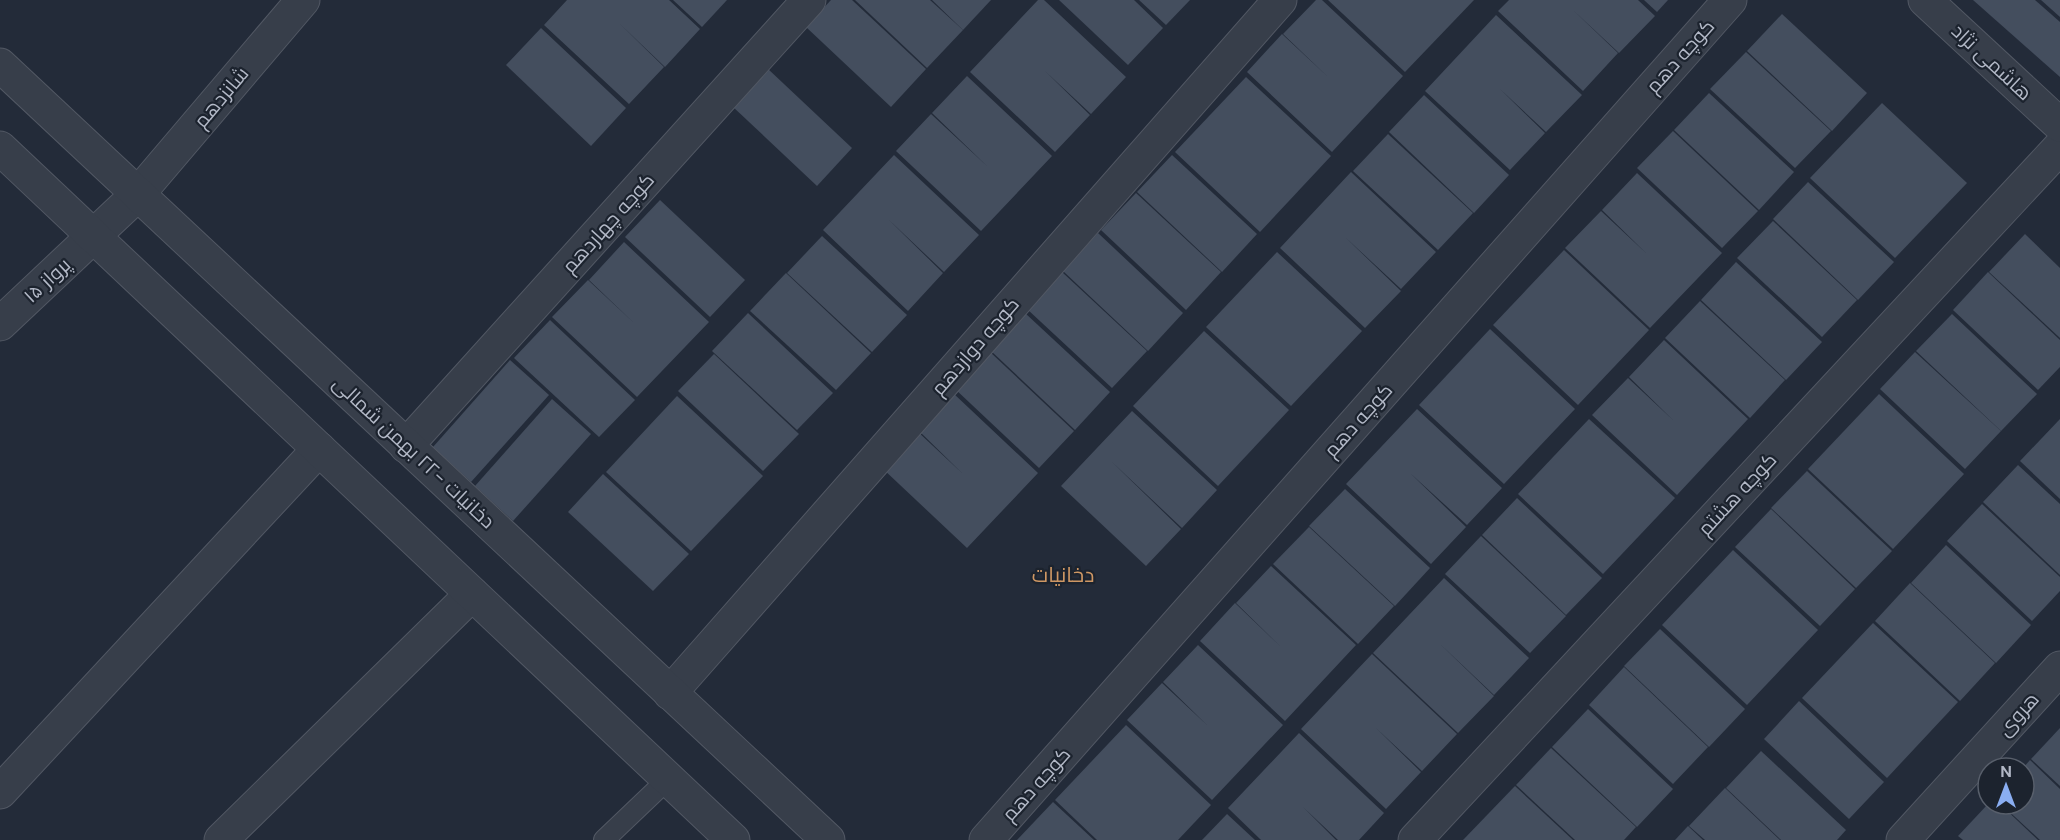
<svg xmlns="http://www.w3.org/2000/svg" width="2060" height="840" font-family="'DM Sans',Cairo,sans-serif">
  <rect width="100%" height="100%" fill="#232b39"/>
  <!-- building -->
  <g fill="#444e5e">
    <polygon points="567,0 669,0 700,29 665,67 619,23 664,67 629,104 544,25"/>
    <polygon points="673,0 727,0 702,27"/>
    <polygon points="831,0 852,0 926,69 891,107 806,27"/>
    <polygon points="855,0 930,0 963,30 927,68"/>
    <polygon points="932,0 991,0 963,30"/>
    <polygon points="1038,0 1044,0 1126,77 1091,114 1045,71 1090,115 1055,152 970,72"/>
    <polygon points="1059,0 1134,0 1163,28 1128,65"/>
    <polygon points="1139,0 1190,0 1166,25"/>
    <polygon points="1316,0 1322,0 1403,76 1332,152 1247,72 1282,34 1328,77 1283,34"/>
    <polygon points="1328,0 1474,0 1405,72"/>
    <polygon points="1509,0 1638,0 1655,16 1619,53 1573,10 1618,53 1583,91 1498,11"/>
    <polygon points="1644,0 1668,0 1657,12"/>
    <polygon points="1973,0 2035,0 2060,22 2060,77"/>
    <polygon points="2041,0 2060,0 2060,17"/>
    <polygon points="1782,14 1867,93 1832,131 1747,51"/>
    <polygon points="1496,15 1582,95 1546,132 1500,89 1545,133 1510,170 1425,91"/>
    <polygon points="541,28 626,108 591,146 506,65"/>
    <polygon points="1746,52 1831,131 1795,168 1710,89"/>
    <polygon points="767,68 852,148 817,186 732,106"/>
    <polygon points="967,76 1052,156 981,231 896,151 931,114 988,167 932,113"/>
    <polygon points="1246,77 1331,156 1260,232 1175,152"/>
    <polygon points="1709,93 1794,172 1759,210 1674,130"/>
    <polygon points="1424,95 1509,175 1474,213 1389,132"/>
    <polygon points="1882,103 1967,183 1895,258 1810,178"/>
    <polygon points="1673,131 1758,211 1722,248 1637,168"/>
    <polygon points="1388,134 1473,213 1438,250 1353,171"/>
    <polygon points="894,155 979,235 944,272 888,219 943,273 908,311 823,230"/>
    <polygon points="1172,155 1257,234 1222,272 1137,192"/>
    <polygon points="1351,172 1436,252 1401,289 1345,237 1401,291 1365,328 1280,248"/>
    <polygon points="1637,173 1722,253 1650,328 1565,248 1601,211 1647,254 1602,210"/>
    <polygon points="1808,182 1894,262 1858,300 1773,219"/>
    <polygon points="1136,193 1221,272 1186,310 1101,230"/>
    <polygon points="660,200 745,280 710,317 625,237"/>
    <polygon points="1773,221 1857,300 1822,337 1737,258"/>
    <polygon points="1098,233 1183,313 1148,351 1063,271"/>
    <polygon points="2025,234 2060,268 2060,338 1989,272"/>
    <polygon points="822,236 907,315 872,352 787,273"/>
    <polygon points="624,242 709,322 637,397 552,317 588,280 634,323 589,280"/>
    <polygon points="1564,250 1649,330 1578,405 1493,325"/>
    <polygon points="1277,252 1362,331 1291,406 1206,327"/>
    <polygon points="1736,262 1822,342 1786,380 1701,300"/>
    <polygon points="1062,272 1147,351 1112,388 1027,309"/>
    <polygon points="1988,272 2060,340 2060,367 2038,390 1953,310"/>
    <polygon points="786,273 871,353 836,390 750,311"/>
    <polygon points="1700,301 1785,380 1750,418 1665,338"/>
    <polygon points="748,313 833,393 797,430 712,351"/>
    <polygon points="1025,313 1110,392 1075,430 990,350"/>
    <polygon points="1952,314 2037,394 2001,431 1916,351"/>
    <polygon points="550,320 635,400 599,437 514,358"/>
    <polygon points="1490,329 1575,409 1504,484 1419,405"/>
    <polygon points="1204,331 1289,410 1218,486 1133,406"/>
    <polygon points="1664,340 1748,419 1677,495 1592,415 1628,378 1674,421 1629,377"/>
    <polygon points="989,351 1074,431 1039,468 954,388"/>
    <polygon points="1915,352 2001,431 1965,469 1880,389"/>
    <polygon points="714,354 799,434 763,471 678,391"/>
    <polygon points="510,360 549,395 471,482 433,447"/>
    <polygon points="953,393 1038,473 967,548 882,468 917,431 963,474 918,430"/>
    <polygon points="1879,394 1964,474 1893,549 1808,469"/>
    <polygon points="677,396 763,476 691,551 606,472"/>
    <polygon points="552,399 591,434 513,521 475,486"/>
    <polygon points="1417,409 1502,488 1467,525 1410,473 1466,527 1431,564 1346,484"/>
    <polygon points="1132,411 1217,490 1182,528 1111,461 1181,529 1146,566 1061,486"/>
    <polygon points="1589,419 1675,498 1603,574 1518,494"/>
    <polygon points="2060,419 2060,499 2020,461"/>
    <polygon points="2018,465 2060,504 2060,575 1983,502"/>
    <polygon points="1807,471 1892,551 1856,588 1771,508"/>
    <polygon points="603,474 689,554 653,591 568,512"/>
    <polygon points="1345,489 1430,568 1395,606 1309,526"/>
    <polygon points="1517,498 1602,578 1566,615 1482,535"/>
    <polygon points="1982,504 2060,577 2060,591 2032,621 1947,541"/>
    <polygon points="1771,509 1855,589 1820,626 1735,547"/>
    <polygon points="1309,527 1394,606 1358,644 1273,564"/>
    <polygon points="1481,536 1566,616 1530,653 1445,574"/>
    <polygon points="1946,545 2031,625 1996,663 1911,583"/>
    <polygon points="1733,550 1818,630 1747,705 1662,625"/>
    <polygon points="1271,566 1356,645 1285,721 1200,641 1235,603 1281,647 1236,603"/>
    <polygon points="1444,578 1529,658 1494,695 1438,642 1494,696 1458,733 1373,653"/>
    <polygon points="1910,583 1995,663 1960,701 1875,621"/>
    <polygon points="1873,623 1958,702 1887,778 1802,698"/>
    <polygon points="1660,629 1745,709 1709,747 1624,666"/>
    <polygon points="1198,645 1283,725 1212,800 1127,720 1162,683 1208,726 1163,682"/>
    <polygon points="1372,654 1457,734 1422,771 1376,728 1421,772 1386,809 1301,729"/>
    <polygon points="1624,667 1708,747 1673,784 1589,705"/>
    <polygon points="1799,701 1884,782 1849,819 1764,739"/>
    <polygon points="1588,709 1673,789 1637,827 1552,747"/>
    <polygon points="1126,725 1211,805 1178,840 1097,840 1055,800"/>
    <polygon points="2060,728 2060,786 2031,759"/>
    <polygon points="1299,733 1384,813 1359,840 1338,840 1303,807 1336,840 1261,840 1228,808"/>
    <polygon points="1551,748 1636,827 1624,840 1575,840 1516,785"/>
    <polygon points="1761,751 1846,830 1837,840 1781,840 1726,788"/>
    <polygon points="2030,760 2060,789 2060,840 2040,840 2001,804 2024,804 2023,768"/>
    <polygon points="1515,786 1573,840 1463,840"/>
    <polygon points="1725,788 1780,840 1705,840 1689,826"/>
    <polygon points="1053,802 1094,840 1017,840"/>
    <polygon points="1988,804 2000,804 2038,840 1963,840 1958,836"/>
    <polygon points="1227,814 1255,840 1202,840"/>
    <polygon points="1688,826 1703,840 1675,840"/>
  </g>
  <g fill="none" stroke-linecap="round" stroke-linejoin="round">
    <!-- service casing -->
    <g stroke="#525864" stroke-width="22">
      <polyline id="service" points="604,840 668,779"/>
    </g>
    <!-- minor casing -->
    <g stroke="#525864" stroke-width="35">
      <g id="minor">
        <polyline points="0,324 138,194 303,0"/>
        <polyline points="406,446 809,0"/>
        <polyline points="670,693 1280,0"/>
        <polyline points="0,792 319,449"/>
        <polyline points="221,840 472,594"/>
        <polyline points="986,840 1730,0"/>
        <polyline points="1415,840 2060,147"/>
        <polyline points="1903,840 2060,668"/>
      </g>
    </g>
    <!-- tertiary casing -->
    <g stroke="#525864" stroke-width="35">
      <g id="tertiary">
        <polyline points="1925,0 2060,125"/>
        <polyline points="0,65 828,840"/>
        <polyline points="0,148 733,840"/>
      </g>
    </g>
    <!-- service -->
    <use href="#service" stroke="#373e4a" stroke-width="20"/>
    <!-- minor -->
    <use href="#minor" stroke="#373e4a" stroke-width="33"/>
    <!-- tertiary -->
    <use href="#tertiary" stroke="#373e4a" stroke-width="33"/>
  </g>
  <g text-anchor="middle" stroke-width="4.5" stroke-linejoin="round" paint-order="stroke">
    <!-- street labels -->
    <g font-size="20" fill="#b2b8c6" stroke="#1c232e">
      <text transform="translate(1680 56) rotate(-48)" y="7">کوچه دهم</text>
      <text transform="translate(1992 62) rotate(43)" y="7">هاشمی نژاد</text>
      <text transform="translate(221 97) rotate(-50)" y="7">شانزدهم</text>
      <text transform="translate(608 223) rotate(-48)" y="7">کوچه چهاردهم</text>
      <text transform="translate(47 280) rotate(-43)" y="7">پرواز ۱۵</text>
      <text transform="translate(975 346) rotate(-49)" y="7">کوچه دوازدهم</text>
      <text transform="translate(1358 420) rotate(-48)" y="7">کوچه دهم</text>
      <text transform="translate(414 452) rotate(43)" y="7">دخانیات -۲۲ بهمن شمالی</text>
      <text transform="translate(1737 494) rotate(-47)" y="7">کوچه هشتم</text>
      <text transform="translate(2018 714) rotate(-48)" y="7">هروی</text>
      <text transform="translate(1036 784) rotate(-48)" y="7">کوچه دهم</text>
    </g>
    <!-- neighbourhood labels -->
    <g font-size="21" fill="#ce9764" stroke="#1c232e">
      <text x="1063" y="582">دخانیات</text>
    </g>
  </g>
  <!-- north arrow -->
  <g transform="translate(2006 786)"><circle r="28" fill="#1c232e" stroke="#585f6b" stroke-width="1.5"/>
  <path d="M0-4.5L10 22L0 15L-10 22Z" fill="#8aaef2"/>
  <text y="-9" font-size="16" font-weight="bold" text-anchor="middle" fill="#b2b8c6">N</text>
  </g>
</svg>
